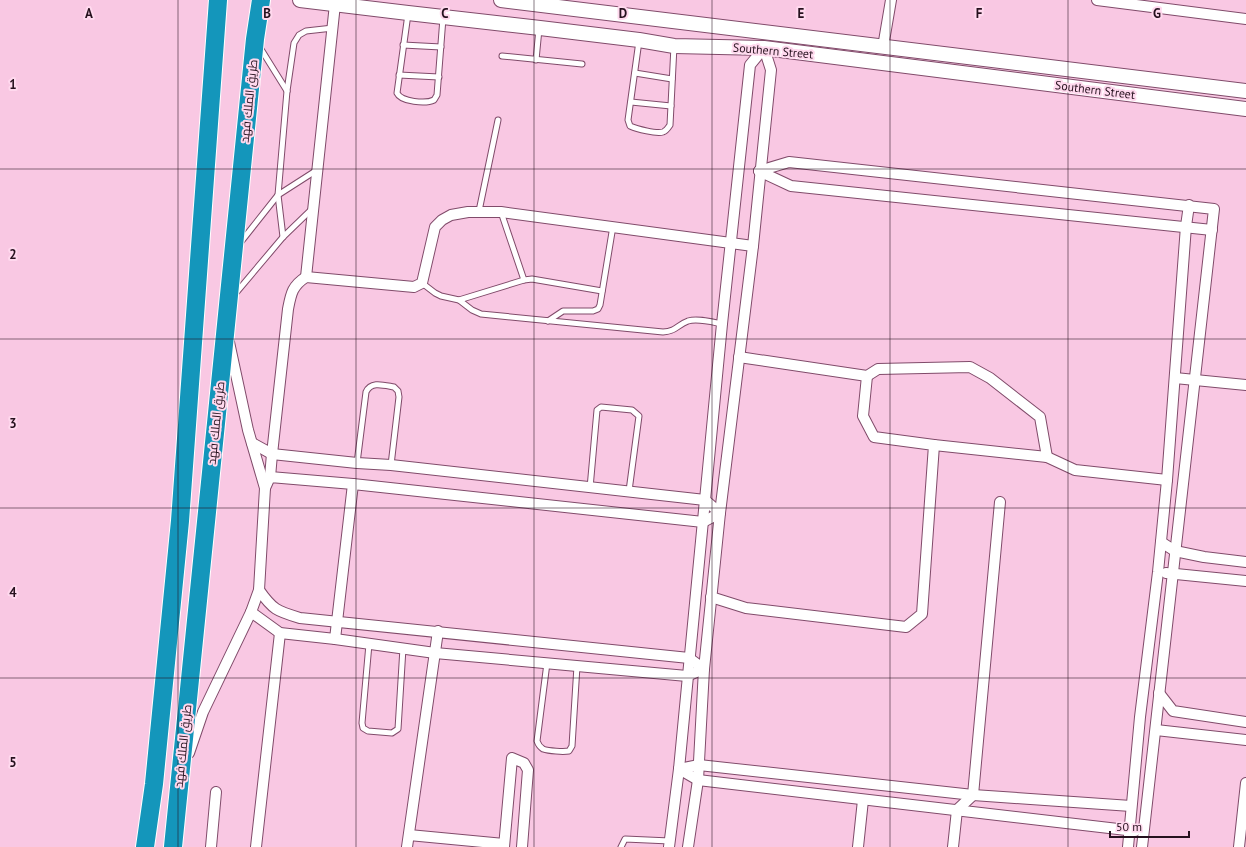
<svg xmlns="http://www.w3.org/2000/svg" width="1246" height="847" font-family="'PT Sans',Cairo,sans-serif">
  <rect width="100%" height="100%" fill="#f9c8e3"/>
  <g fill="none" stroke-linecap="round" stroke-linejoin="round">
    <!-- service casing -->
    <g stroke="#804b6a" stroke-width="7">
      <g id="service">
        <path d="M 408,14 L 397,93 C 401,102 426,104 434,100 L 437,95 L 443,18"/>
        <path d="M 639,41 L 628,120 L 630,126 C 637,129 656,134 663,132 C 666,131 668,128 670,125 L 674,46"/>
        <polyline points="403,45 441,47"/>
        <polyline points="259,46 287,91"/>
        <polyline points="502,56 582,64"/>
        <polyline points="536,60 539,29"/>
        <polyline points="635,73 672,79"/>
        <polyline points="399,75 439,77"/>
        <polyline points="631,102 671,106"/>
        <polyline points="479,211 498,120"/>
        <polyline points="501,212 524,280"/>
        <polyline points="283,237 278,195 287,91 294,43 299,35 306,31 333,28"/>
        <polyline points="240,243 278,195 317,170"/>
        <path d="M 422,283 L 435,293 L 441,296 L 459,300 L 472,310 L 481,314 L 663,332 C 677,331 677,325 688,321 C 698,318 712,322 722,324"/>
        <polyline points="235,294 283,237 313,208"/>
        <polyline points="459,300 524,280 532,279 602,291"/>
        <polyline points="548,321 563,311 593,311 598,309 600,305 613,226"/>
        <path d="M 357,463 L 366,392 C 371,381 383,385 394,387 L 398,391 L 399,397 L 391,465"/>
        <polyline points="590,488 597,410 601,407 632,410 639,416 629,491"/>
        <polyline points="369,644 362,723 363,728 368,731 392,733 398,729 403,648"/>
        <path d="M 547,663 L 537,741 C 538,744 540,747 543,749 C 549,751 563,752 569,751 L 572,746 L 577,666"/>
        <polyline points="621,847 625,839 670,841"/>
      </g>
    </g>
    <!-- minor casing -->
    <g stroke="#804b6a" stroke-width="12">
      <g id="minor">
        <polyline points="1097,0 1246,19"/>
        <polyline points="883,47 891,0"/>
        <polyline points="759,171 789,162 1214,209 1142,847"/>
        <polyline points="759,171 791,186 1212,230"/>
        <polyline points="306,277 335,4"/>
        <polyline points="739,357 867,376 878,369 970,367 990,378 1040,417 1047,457"/>
        <polyline points="1175,378 1246,385"/>
        <polyline points="252,443 272,454 357,463 391,465 705,500 720,513 703,522 353,484 270,477 265,488"/>
        <polyline points="934,445 1047,457 1075,470 1167,480"/>
        <path d="M 270,477 L 272,454 L 288,309 C 291,294 292,286 306,277 L 414,287 L 422,283 L 435,227 L 442,220 L 451,215 L 468,212 L 501,212 L 753,246"/>
        <polyline points="1161,542 1175,551 1204,557 1246,562"/>
        <polyline points="1166,573 1246,581"/>
        <polyline points="711,597 746,608 906,627 922,614 934,445 874,437 863,416 867,376"/>
        <path d="M 251,612 L 280,633 L 335,639 L 435,653 L 687,676 L 704,669 L 689,658 L 300,618 C 277,611 273,610 259,590"/>
        <polyline points="335,639 353,484"/>
        <polyline points="1159,693 1173,711 1246,722"/>
        <polyline points="1156,730 1246,740"/>
        <polyline points="189,753 203,712 251,612 259,590 265,488 248,430 229,342"/>
        <polyline points="679,769 698,780 1135,831"/>
        <polyline points="679,769 699,765 973,795 1131,806"/>
        <polyline points="409,835 504,844"/>
        <polyline points="211,847 216,792"/>
        <polyline points="256,847 280,633"/>
        <polyline points="407,847 438,631"/>
        <polyline points="504,847 512,758 524,763 528,770 522,847"/>
        <polyline points="669,847 679,769 722,324 750,65 764,48"/>
        <polyline points="688,847 698,780 704,669 720,513 753,246 771,70 764,48"/>
        <polyline points="858,847 863,800"/>
        <polyline points="953,847 957,810 973,795 1000,502"/>
        <polyline points="1128,847 1140,717 1158,572 1167,480 1186,226 1189,205"/>
        <polyline points="1239,847 1246,783"/>
      </g>
    </g>
    <!-- secondary casing -->
    <g stroke="#804b6a" stroke-width="16">
      <g id="secondary">
        <polyline points="300,0 408,13 540,28 639,40 674,46 764,48 1246,109"/>
        <polyline points="501,0 1246,91"/>
      </g>
    </g>
    <!-- motorway casing -->
    <g stroke="#fff" stroke-width="20">
      <g id="motorway">
        <polyline points="145,847 154,784 180,521 218,0"/>
        <polyline points="173,847 255,39 261,0"/>
      </g>
    </g>
    <!-- service -->
    <use href="#service" stroke="#fff" stroke-width="5"/>
    <!-- minor -->
    <use href="#minor" stroke="#fff" stroke-width="10"/>
    <!-- secondary -->
    <use href="#secondary" stroke="#fff" stroke-width="14"/>
    <!-- motorway -->
    <use href="#motorway" stroke="#1496bb" stroke-width="18"/>
  </g>
  <!-- grid -->
  <path fill="none" stroke="#26111e" stroke-width="1" stroke-opacity="0.55" d="M 178,0 L 178,847M 356,0 L 356,847M 534,0 L 534,847M 712,0 L 712,847M 890,0 L 890,847M 1068,0 L 1068,847M 0,169 L 1246,169M 0,339 L 1246,339M 0,508 L 1246,508M 0,678 L 1246,678"/>
  <g text-anchor="middle" stroke-width="4" stroke-linejoin="round" paint-order="stroke">
    <!-- street labels -->
    <g font-size="12" fill="#26111e" stroke="#ffd9ee">
      <text transform="translate(773 51) rotate(5)" y="4">Southern Street</text>
      <text transform="translate(1095 90) rotate(7)" y="4">Southern Street</text>
      <text transform="translate(249 101) rotate(-84)" y="4">طريق الملك فهد</text>
      <text transform="translate(216 423) rotate(-84)" y="4">طريق الملك فهد</text>
      <text transform="translate(183 746) rotate(-84)" y="4">طريق الملك فهد</text>
    </g>
  </g>
  <g font-size="13" text-anchor="middle" font-weight="bold" fill="#26111e" stroke="#ffd9ee" stroke-width="4" stroke-linejoin="round" paint-order="stroke">
    <text x="89" y="18">A</text>
    <text x="267" y="18">B</text>
    <text x="445" y="18">C</text>
    <text x="623" y="18">D</text>
    <text x="801" y="18">E</text>
    <text x="979" y="18">F</text>
    <text x="1157" y="18">G</text>
    <text x="13" y="89">1</text>
    <text x="13" y="259">2</text>
    <text x="13" y="428">3</text>
    <text x="13" y="597">4</text>
    <text x="13" y="767">5</text>
  </g>
  <!-- scale -->
  <path d="M1110 831v6h79v-6" fill="none" stroke="#26111e" stroke-width="2"/>
  <text x="1116" y="831" font-size="12" fill="#26111e" stroke="#ffd9ee" stroke-width="3" paint-order="stroke">50 m</text>
</svg>
